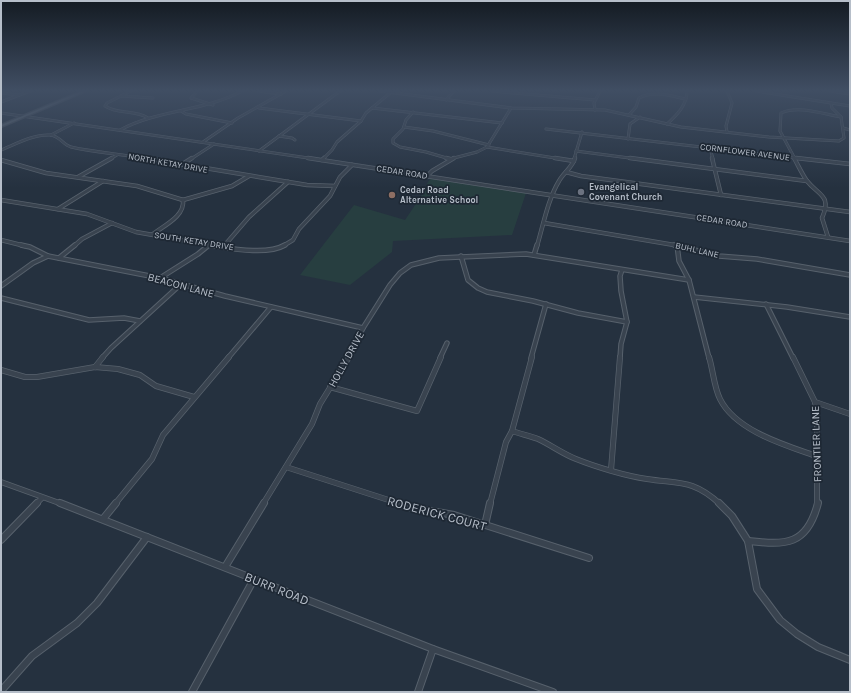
<svg xmlns="http://www.w3.org/2000/svg" width="851" height="693" font-family="Karla,sans-serif">
  <rect width="100%" height="100%" fill="#25313f"/>
  <!-- green -->
  <polygon fill="#273e40" points="431,178 526,193 512,235 393,241 392,252 350,285 300,275 354,205 405,220 428,186 426,185"/>
  <g fill="none" stroke-linecap="round" stroke-linejoin="round">
    <!-- minor-far4 casing -->
    <g stroke="#57616c" stroke-width="3">
      <g id="minor-far4">
        <path d="M 131,91 L 107,103 L 105,106 C 118,115 134,109 148,118"/>
        <polyline points="197,91 191,98 213,105"/>
        <polyline points="259,91 281,94"/>
        <polyline points="380,91 511,108 605,110 681,127 769,137 839,141 844,138 841,117 832,108 831,103"/>
        <polyline points="492,91 595,100"/>
        <polyline points="727,91 732,103 726,126 727,132"/>
        <polyline points="756,91 850,106"/>
        <polyline points="830,91 850,94"/>
        <polyline points="1,93 19,95"/>
        <polyline points="121,96 153,98"/>
        <polyline points="446,100 454,91"/>
        <polyline points="1,102 30,91"/>
        <polyline points="259,108 361,121"/>
        <polyline points="372,108 502,123"/>
        <polyline points="595,110 594,103 600,91"/>
        <polyline points="181,111 186,114 232,123"/>
        <polyline points="413,112 406,120 403,129 393,139 393,143 400,147 426,152 450,159"/>
        <polyline points="1,113 315,159"/>
        <path d="M 629,115 L 636,107 L 639,98 C 654,90 671,96 686,99"/>
        <path d="M 667,124 C 677,115 687,105 687,91"/>
        <polyline points="404,127 433,131 489,145"/>
        <polyline points="843,128 850,130"/>
        <polyline points="546,129 805,159"/>
        <path d="M 120,130 C 159,109 203,112 242,91"/>
        <polyline points="51,135 74,123"/>
        <polyline points="279,136 292,138 295,140"/>
        <polyline points="628,139 630,124 640,117"/>
        <polyline points="203,142 238,118 286,91"/>
        <polyline points="487,147 561,159"/>
        <polyline points="710,148 713,159"/>
        <path d="M 1,150 C 16,144 34,134 50,135 C 60,136 63,145 71,147 C 97,153 124,154 150,159"/>
        <polyline points="259,151 340,91"/>
        <polyline points="576,151 637,159"/>
        <polyline points="110,159 117,155"/>
        <polyline points="191,159 214,144"/>
        <polyline points="323,159 332,150 337,142 361,121 366,113 390,93"/>
        <polyline points="450,159 477,152 487,147 511,108"/>
        <polyline points="574,159 582,132"/>
        <path d="M 795,159 L 780,131 L 781,113 C 799,105 823,114 841,117"/>
      </g>
    </g>
    <!-- minor-far3 casing -->
    <g stroke="#57616c" stroke-width="4.5">
      <g id="minor-far3">
        <polyline points="145,158 307,185 335,186"/>
        <polyline points="308,158 850,241"/>
        <polyline points="446,158 450,159"/>
        <polyline points="555,158 574,161"/>
        <polyline points="630,158 807,181"/>
        <polyline points="712,158 721,195"/>
        <path d="M 794,158 C 798,165 802,174 807,181 C 819,196 832,195 822,218 L 828,237"/>
        <polyline points="796,158 850,164"/>
        <polyline points="1,160 46,173 137,186 183,200"/>
        <polyline points="322,160 324,158"/>
        <polyline points="181,165 192,158"/>
        <polyline points="566,172 581,176 850,212"/>
        <polyline points="427,176 432,171 454,158"/>
        <polyline points="78,177 112,158"/>
        <polyline points="1,200 87,214 136,232 216,246"/>
        <polyline points="183,200 232,186 249,176"/>
        <polyline points="58,209 103,181"/>
        <polyline points="544,223 680,246"/>
        <path d="M 153,234 C 165,225 185,216 183,200"/>
        <polyline points="1,240 25,246"/>
        <polyline points="74,246 82,239 112,223"/>
        <polyline points="224,246 249,217 288,182"/>
        <polyline points="283,246 293,240 299,229 330,196 340,177 352,165"/>
        <path d="M 537,246 C 543,226 548,199 559,181 C 564,172 572,168 575,158"/>
      </g>
    </g>
    <!-- minor-far2 casing -->
    <g stroke="#57616c" stroke-width="5.5">
      <g id="minor-far2">
        <polyline points="21,245 30,247 48,256 160,278 225,296 363,328"/>
        <path d="M 208,245 C 229,248 266,256 285,245"/>
        <polyline points="674,245 719,256 757,259 850,275"/>
        <polyline points="677,245 679,261 689,280 709,358"/>
        <polyline points="224,246 225,245"/>
        <polyline points="534,255 537,245"/>
        <polyline points="461,256 468,280 478,288 487,292 533,301 578,313 627,322"/>
        <polyline points="59,258 75,245"/>
        <polyline points="160,278 198,254 209,245"/>
        <polyline points="1,286 33,263 48,256"/>
        <polyline points="694,297 787,307 850,317"/>
        <polyline points="1,298 89,320 124,318 140,321"/>
        <polyline points="766,304 793,358"/>
        <polyline points="102,358 111,348 181,284"/>
        <polyline points="228,358 271,307"/>
        <polyline points="348,358 363,328 390,285 400,273 411,265 439,258 526,254 689,280"/>
        <polyline points="440,358 447,343"/>
        <polyline points="531,358 546,304"/>
        <polyline points="620,358 621,344 627,322 621,291 620,276 622,270"/>
      </g>
    </g>
    <!-- minor-far1 casing -->
    <g stroke="#57616c" stroke-width="6">
      <g id="minor-far1">
        <path d="M 709,357 C 713,370 714,387 720,399 C 736,431 785,445 816,456"/>
        <polyline points="793,357 815,402 817,413 817,504"/>
        <polyline points="95,367 103,357"/>
        <polyline points="1,370 25,377 37,377 95,367 118,369 140,375 156,386 194,397"/>
        <polyline points="330,387 417,411 441,357"/>
        <polyline points="815,402 850,414"/>
        <path d="M 512,431 C 521,434 530,436 538,439 C 551,445 563,454 576,459 C 596,467 626,476 647,479 C 679,484 693,479 720,504"/>
        <polyline points="286,467 401,504"/>
        <polyline points="611,470 620,357"/>
        <polyline points="1,482 62,504"/>
        <polyline points="36,504 42,498"/>
        <polyline points="115,504 152,459 163,435 229,357"/>
        <polyline points="263,504 312,424 320,404 349,357"/>
        <polyline points="490,504 506,442 512,431 532,357"/>
      </g>
    </g>
    <!-- minor casing -->
    <g stroke="#57616c" stroke-width="8">
      <g id="minor">
        <polyline points="60,503 433,649 553,692"/>
        <polyline points="398,503 409,507 454,515 589,558"/>
        <polyline points="719,503 732,516 748,541 757,589 780,620 797,634 818,647 850,660"/>
        <polyline points="103,519 116,503"/>
        <polyline points="485,525 490,503"/>
        <polyline points="1,540 37,503"/>
        <path d="M 748,541 C 786,545 807,546 818,503"/>
        <polyline points="225,567 264,503"/>
        <polyline points="1,691 32,656 77,623 97,603 147,537"/>
        <polyline points="192,692 254,579"/>
        <polyline points="418,692 433,649"/>
      </g>
    </g>
    <!-- major casing -->
    <g stroke="#434c58" stroke-width="2.5">
      <polygon id="major" points="82,91 86,91 1,127 1,125"/>
    </g>
    <!-- minor-far4 -->
    <use href="#minor-far4" stroke="#39434f" stroke-width="2"/>
    <!-- minor-far3 -->
    <use href="#minor-far3" stroke="#39434f" stroke-width="3"/>
    <!-- minor-far2 -->
    <use href="#minor-far2" stroke="#39434f" stroke-width="3.5"/>
    <!-- minor-far1 -->
    <use href="#minor-far1" stroke="#39434f" stroke-width="4.5"/>
    <!-- minor -->
    <use href="#minor" stroke="#39434f" stroke-width="6"/>
    <!-- major -->
    <use href="#major" fill="#57626e" fill-rule="evenodd"/>
  </g>
  <!-- sky -->
  <linearGradient id="sky" x2="0" y2="1"><stop stop-color="#141b23"/><stop offset="0.48" stop-color="#404e63"/><stop offset="1" stop-color="#404e63" stop-opacity="0"/></linearGradient>
  <rect width="851" height="188" fill="url(#sky)"/>
  <!-- markers -->
  <circle fill="#6b7280" stroke="#1e2834" stroke-width="1.5" cx="581" cy="192" r="4"/>
  <circle fill="#8d6e63" stroke="#1e2834" stroke-width="1.5" cx="392" cy="195" r="4"/>
  <g text-anchor="middle" stroke-width="3.5" stroke-linejoin="round" paint-order="stroke">
    <!-- far-street labels -->
    <g font-size="9" fill="#b6bec9" stroke="#1e2834">
      <text transform="translate(745 152) rotate(7)" y="3">CORNFLOWER AVENUE</text>
      <text transform="translate(168 163) rotate(10)" y="3">NORTH KETAY DRIVE</text>
      <text transform="translate(402 172) rotate(9)" y="3">CEDAR ROAD</text>
      <text transform="translate(722 221) rotate(9)" y="3">CEDAR ROAD</text>
      <text transform="translate(194 241) rotate(9)" y="3">SOUTH KETAY DRIVE</text>
      <text transform="translate(697 250) rotate(13)" y="3">BUHL LANE</text>
    </g>
    <!-- far-poi labels -->
    <g font-size="9" font-weight="bold" fill="#b6bec9" stroke="#1e2834" text-anchor="start">
      <text x="589" y="190">Evangelical<tspan x="589" dy="10">Covenant Church</tspan></text>
      <text x="400" y="193">Cedar Road<tspan x="400" dy="10">Alternative School</tspan></text>
    </g>
    <!-- street labels -->
    <g font-size="11" fill="#b6bec9" stroke="#1e2834">
      <text transform="translate(181 285) rotate(15)" y="4">BEACON LANE</text>
      <text transform="translate(346 359) rotate(-61)" y="4">HOLLY DRIVE</text>
      <text transform="translate(816 444) rotate(-92)" y="4">FRONTIER LANE</text>
    </g>
    <!-- near-street labels -->
    <g font-size="13" fill="#b6bec9" stroke="#1e2834">
      <text transform="translate(437 513) rotate(15)" y="5">RODERICK COURT</text>
      <text transform="translate(277 588) rotate(22)" y="5">BURR ROAD</text>
    </g>
  </g>
  <!-- border -->
  <rect width="851" height="693" fill="none" stroke="#b6bec9" stroke-width="4"/>
</svg>
